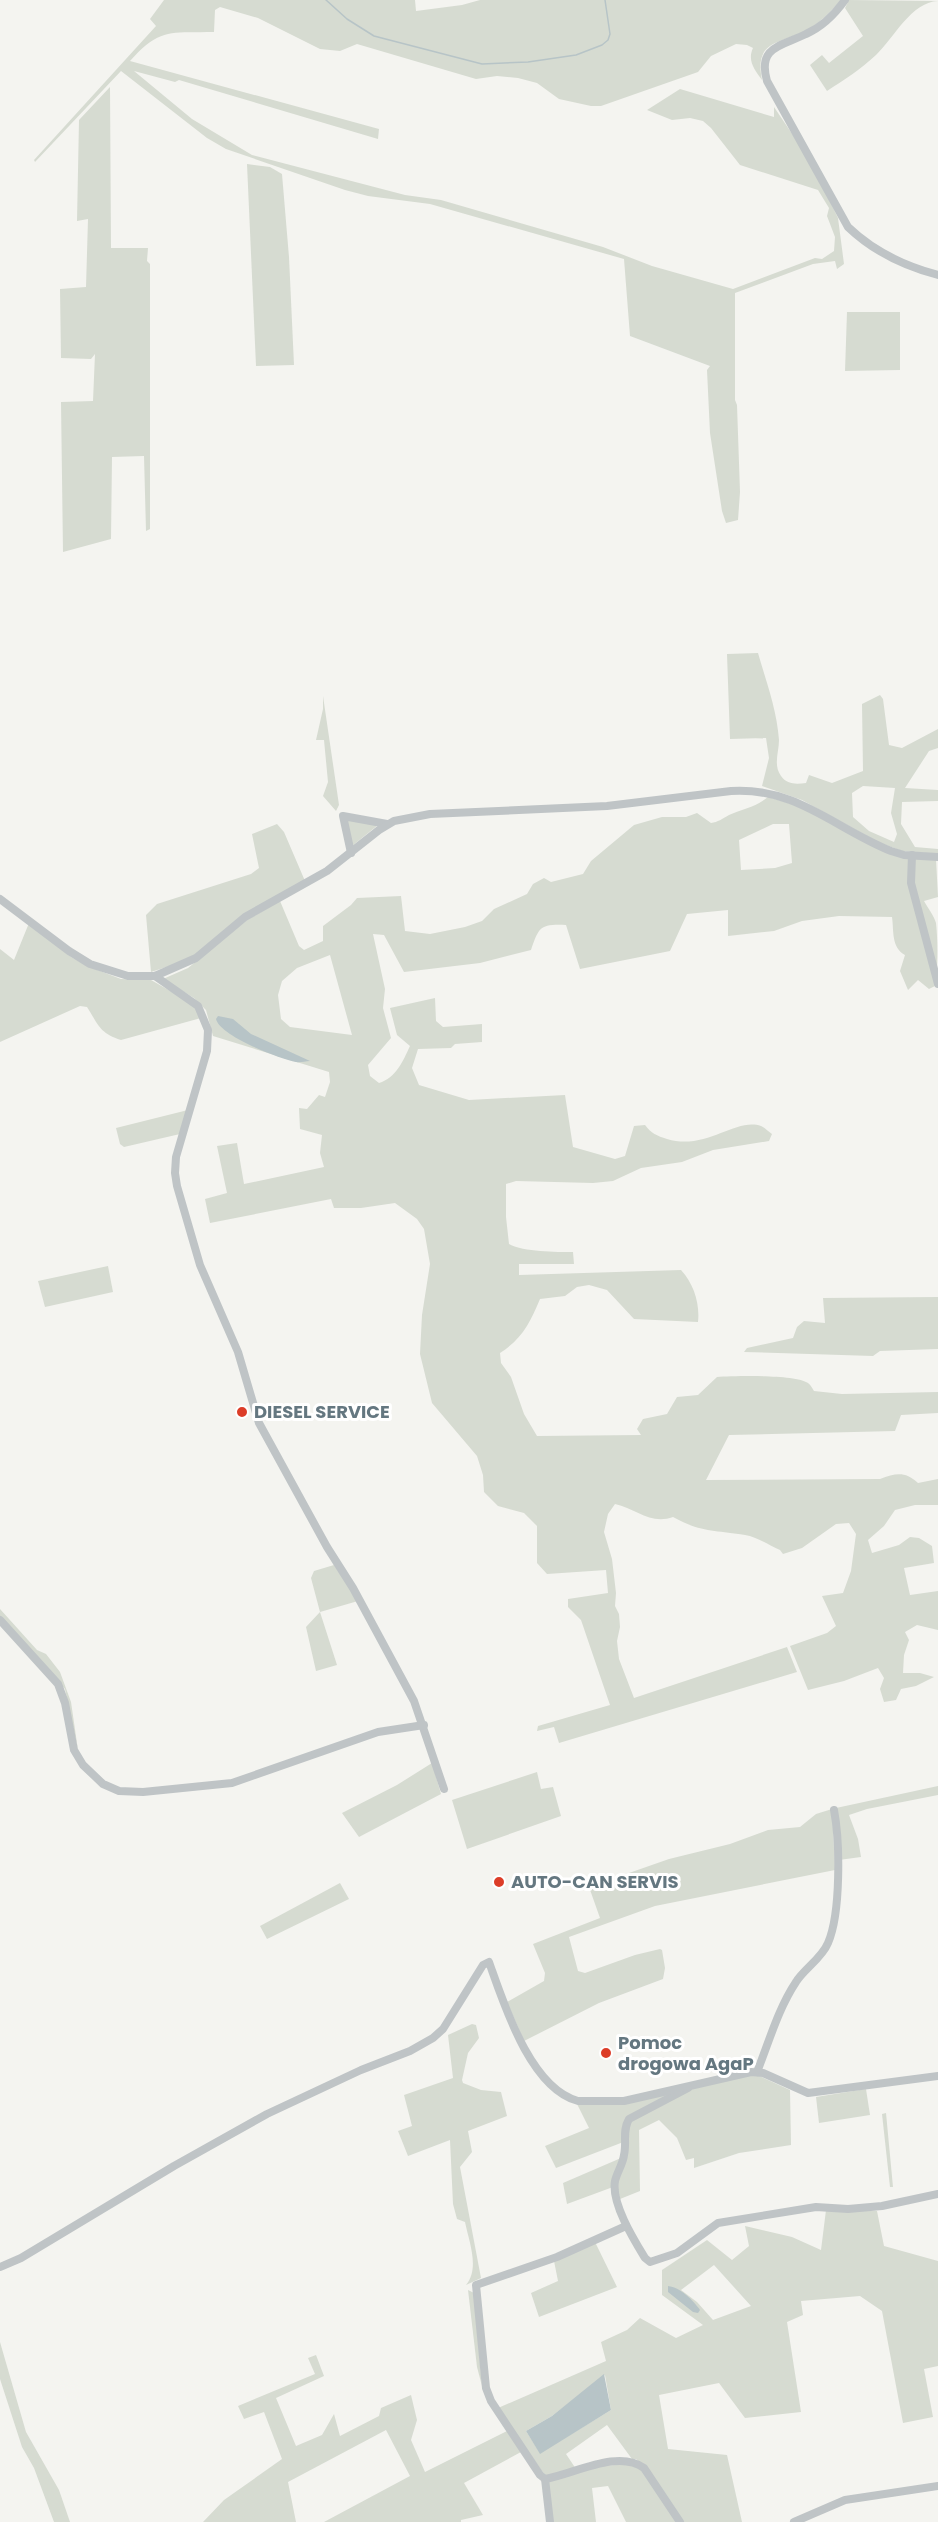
<svg xmlns="http://www.w3.org/2000/svg" width="938" height="2522" font-family="Poppins,sans-serif">
  <rect width="100%" height="100%" fill="#f4f4f0"/>
  <!-- green -->
  <g fill="#d6dbd1" fill-rule="evenodd">
    <path d="M 164,0 L 415,0 L 416,11 L 462,5 L 480,0 L 841,0 C 830,12 819,24 805,31 C 778,44 754,41 762,80 C 755,70 747,61 753,48 L 747,45 L 736,44 L 711,56 L 698,72 L 601,106 L 591,106 L 559,99 L 537,83 L 518,78 L 497,76 L 476,79 L 357,44 L 340,51 L 320,49 L 258,18 L 220,7 L 215,10 L 214,32 C 171,33 160,27 130,61 L 379,129 L 378,139 L 179,80 L 175,82 L 134,71 L 192,119 L 252,155 L 405,195 L 441,200 L 603,247 L 652,266 L 733,289 L 815,258 L 822,259 L 834,251 L 835,237 L 827,216 L 829,208 L 818,190 L 740,165 L 711,128 L 703,121 L 690,118 L 672,120 L 647,110 L 680,89 L 774,117 L 774,107 L 809,159 L 838,218 L 844,264 L 837,269 L 835,261 L 813,264 L 735,293 L 735,400 L 737,405 L 740,492 L 738,520 L 726,523 L 722,511 L 710,433 L 707,370 L 710,366 L 630,336 L 624,259 L 430,204 L 368,196 L 345,190 L 226,149 L 207,138 L 121,71 L 35,162 L 34,160 L 156,26 L 150,19 Z"/>
    <path d="M 849,0 L 938,1 C 911,2 894,38 876,55 C 861,69 844,80 827,91 L 810,65 L 822,55 L 829,63 L 863,36 L 845,8 Z"/>
    <polygon points="110,87 111,248 148,248 147,261 150,264 150,529 146,531 144,456 112,457 111,539 63,552 61,402 93,401 95,354 91,359 61,358 60,289 86,287 88,219 77,221 79,120"/>
    <polygon points="247,164 270,167 282,174 289,257 294,365 256,366"/>
    <polygon points="847,312 900,312 900,370 845,371"/>
    <path d="M 758,653 C 766,681 777,710 779,740 C 779,752 773,765 781,776 C 787,785 797,784 806,783 L 809,775 L 832,783 L 863,771 L 862,704 L 880,695 L 883,699 L 889,745 L 902,748 L 938,729 L 938,748 L 929,751 L 905,788 L 938,790 L 938,801 L 902,802 L 901,824 L 915,847 L 938,849 L 938,854 L 902,851 L 878,842 L 802,800 L 762,786 L 769,758 L 766,738 L 730,739 L 727,654 ZM 863,786 L 895,788 L 891,813 L 897,834 L 894,842 L 869,831 L 853,817 L 852,793 Z"/>
    <polygon points="323,696 339,805 336,811 323,796 328,782 324,740 316,740 323,709"/>
    <path d="M 768,797 L 798,806 L 876,847 L 936,859 L 938,897 L 924,901 C 928,908 934,916 936,923 C 938,941 938,968 935,986 L 929,989 L 918,980 L 908,990 L 900,971 L 905,955 C 891,947 894,931 892,917 L 839,916 L 802,921 L 774,931 L 728,936 L 728,910 L 687,914 L 670,951 L 580,969 L 566,925 C 540,924 539,927 531,950 L 480,963 L 404,972 L 384,935 L 373,934 L 385,989 L 383,1008 L 391,1038 L 368,1065 L 370,1076 L 379,1083 C 396,1078 403,1061 410,1046 L 397,1035 L 390,1008 L 435,998 L 436,1021 L 443,1027 L 482,1024 L 482,1042 L 455,1044 L 451,1048 L 418,1049 L 412,1068 L 419,1085 L 469,1100 L 565,1095 L 573,1147 L 615,1159 L 625,1156 L 634,1126 L 645,1125 C 651,1133 657,1136 667,1139 C 706,1151 736,1117 761,1126 C 764,1127 769,1132 772,1134 L 769,1141 L 713,1150 L 682,1162 L 641,1168 L 613,1181 L 593,1183 L 516,1181 L 506,1184 L 506,1217 L 509,1244 C 524,1252 556,1252 573,1252 L 574,1264 L 519,1264 L 519,1275 L 681,1270 C 694,1284 700,1304 698,1322 L 634,1319 L 607,1290 L 589,1285 L 577,1287 L 565,1296 L 540,1299 C 530,1323 522,1339 500,1353 L 501,1363 L 511,1377 L 524,1414 L 537,1436 L 641,1435 L 637,1429 L 643,1419 L 667,1414 L 677,1397 L 698,1395 L 717,1377 C 735,1376 795,1374 808,1383 C 811,1385 812,1388 814,1391 L 842,1394 L 938,1392 L 938,1413 L 901,1415 L 895,1431 L 729,1435 L 706,1480 L 880,1479 C 896,1473 905,1471 918,1483 L 938,1479 L 938,1505 L 915,1505 L 895,1510 L 884,1526 L 868,1540 L 872,1553 L 899,1545 L 910,1537 L 919,1538 L 932,1546 L 934,1563 L 904,1568 L 910,1595 L 938,1591 L 938,1630 L 917,1625 L 905,1632 L 909,1640 L 904,1655 L 903,1673 L 920,1673 L 934,1677 L 916,1686 L 901,1689 L 896,1700 L 884,1702 L 880,1689 L 884,1678 L 878,1668 L 844,1681 L 808,1690 L 790,1646 L 827,1633 L 836,1626 L 822,1596 L 843,1593 L 851,1571 L 856,1534 L 849,1523 L 836,1524 L 802,1548 L 783,1554 L 780,1550 C 769,1545 757,1537 745,1535 C 715,1530 702,1533 673,1517 C 651,1525 636,1509 615,1504 L 608,1514 L 604,1532 L 612,1559 L 616,1593 L 615,1606 L 619,1614 L 620,1627 L 617,1641 L 619,1659 L 634,1698 L 787,1647 L 797,1672 L 559,1743 L 554,1727 L 537,1731 L 538,1726 L 610,1705 L 581,1620 L 568,1607 L 568,1599 L 608,1593 L 606,1570 L 547,1574 L 537,1563 L 537,1526 L 524,1513 L 498,1506 L 484,1492 L 483,1475 L 477,1456 L 432,1403 L 420,1354 L 422,1315 L 430,1264 L 424,1229 L 417,1219 L 395,1203 L 361,1208 L 334,1208 L 331,1199 L 210,1223 L 205,1199 L 227,1193 L 217,1146 L 237,1143 L 244,1184 L 324,1167 L 320,1153 L 322,1135 L 300,1129 L 299,1108 L 307,1109 L 319,1095 L 325,1097 L 330,1082 L 329,1072 L 213,1036 L 206,1010 L 194,998 L 163,979 L 188,968 L 247,920 L 280,901 L 299,946 L 304,950 L 323,941 L 323,926 L 351,905 L 357,898 L 401,896 L 405,931 L 430,934 L 465,927 L 482,921 L 494,909 L 527,894 L 533,884 L 544,878 L 551,882 L 583,874 L 591,861 L 634,825 L 662,817 L 686,817 L 697,813 L 711,823 C 718,822 722,819 729,815 C 744,808 754,808 768,797 ZM 773,824 L 789,824 L 792,863 L 775,868 L 741,870 L 739,840 ZM 330,955 L 352,1035 L 290,1027 L 281,1019 L 278,995 L 282,981 L 297,968 Z"/>
    <polygon points="347,819 378,825 352,846"/>
    <polygon points="277,824 284,832 305,881 188,960 151,972 146,915 157,904 251,874 259,868 252,834"/>
    <path d="M 29,923 L 71,957 L 87,966 L 121,979 L 151,980 L 193,1004 L 201,1018 L 121,1040 C 99,1033 98,1024 87,1007 L 80,1006 L 0,1042 L 0,949 L 14,960 Z"/>
    <polygon points="188,1110 180,1134 124,1147 120,1144 116,1128"/>
    <polygon points="108,1266 113,1292 45,1307 38,1281"/>
    <polygon points="938,1297 938,1349 880,1351 873,1356 744,1352 747,1348 793,1338 797,1327 804,1321 825,1323 823,1298"/>
    <polygon points="334,1565 358,1601 320,1612 337,1665 316,1671 306,1627 320,1612 311,1578 314,1571"/>
    <polygon points="0,1609 37,1650 46,1654 60,1672 71,1702 78,1750 65,1689 0,1616"/>
    <polygon points="432,1763 441,1794 359,1837 342,1813 397,1785"/>
    <polygon points="537,1772 541,1789 553,1787 561,1816 467,1849 452,1800"/>
    <polygon points="938,1786 938,1795 867,1809 849,1815 858,1839 861,1857 839,1860 836,1808"/>
    <polygon points="832,1809 835,1870 655,1906 569,1937 578,1971 585,1973 635,1955 660,1949 662,1950 665,1968 663,1979 599,2003 524,2041 507,2002 544,1981 545,1973 533,1944 600,1918 589,1887 669,1859 730,1844 768,1830 800,1827 816,1814"/>
    <polygon points="340,1883 349,1899 267,1939 260,1926"/>
    <path d="M 472,2024 L 476,2025 L 479,2038 L 468,2053 L 462,2080 L 463,2083 L 481,2090 L 501,2092 L 507,2116 L 468,2131 L 472,2152 L 460,2167 L 481,2278 L 466,2285 C 480,2268 469,2242 465,2222 L 457,2219 L 453,2204 L 450,2140 L 408,2156 L 398,2131 L 412,2126 L 404,2095 L 453,2078 L 448,2035 Z"/>
    <polygon points="755,2074 790,2090 791,2145 739,2153 694,2168 694,2158 686,2160 677,2138 659,2120 639,2130 640,2191 620,2199 617,2185 626,2141 556,2168 545,2146 589,2128 577,2104 615,2105"/>
    <polygon points="866,2089 870,2115 819,2123 816,2097"/>
    <polygon points="886,2113 893,2187 890,2187 882,2114"/>
    <polygon points="621,2158 613,2187 567,2204 563,2183"/>
    <path d="M 826,2210 L 877,2211 L 884,2246 L 938,2261 L 938,2366 L 924,2369 L 933,2417 L 903,2423 L 882,2311 L 860,2296 L 801,2301 L 803,2315 L 787,2322 L 801,2412 L 745,2418 L 719,2383 L 659,2395 L 668,2449 L 727,2455 L 742,2522 L 682,2522 L 647,2469 L 636,2459 L 632,2459 L 607,2425 L 566,2454 L 576,2469 L 546,2477 L 498,2408 L 606,2361 L 601,2342 L 627,2330 L 640,2318 L 676,2338 L 703,2325 L 662,2295 L 662,2270 L 707,2240 L 732,2260 L 749,2246 L 745,2226 L 792,2237 L 821,2250 ZM 714,2265 L 751,2306 L 713,2320 L 697,2302 L 681,2290 ZM 605,2375 L 611,2410 L 540,2453 L 526,2431 L 552,2416 Z"/>
    <polygon points="595,2242 617,2287 539,2317 531,2293 558,2281 554,2261"/>
    <polygon points="468,2290 474,2293 482,2386 477,2367"/>
    <polygon points="0,2342 26,2432 59,2490 70,2522 54,2522 34,2468 22,2447 0,2379"/>
    <polygon points="316,2355 324,2376 276,2398 296,2446 322,2435 334,2414 340,2436 379,2416 381,2408 411,2395 417,2420 411,2440 425,2472 507,2431 521,2452 464,2483 483,2515 461,2520 461,2522 324,2522 410,2476 386,2430 288,2482 296,2522 203,2522 224,2500 282,2459 264,2412 244,2419 238,2406 315,2374 308,2358"/>
    <polygon points="635,2464 642,2470 676,2522 626,2522 608,2486 592,2488 596,2522 551,2522 548,2481 599,2466"/>
  </g>
  <!-- water -->
  <g fill="#b7c4c7">
    <path d="M 218,1016 L 233,1019 L 251,1034 L 310,1061 C 305,1061 300,1063 296,1062 C 278,1058 220,1036 216,1019 Z"/>
    <path d="M 668,2286 C 680,2287 693,2300 700,2310 L 698,2313 L 693,2312 L 668,2292 Z"/>
    <polygon points="604,2374 611,2410 540,2454 526,2431 552,2416"/>
  </g>
  <g fill="none" stroke-linecap="round" stroke-linejoin="round">
    <!-- stream -->
    <polyline stroke="#b7c4c7" stroke-width="1.5" points="326,0 347,19 374,36 482,64 528,62 576,55 602,45 608,40 610,34 605,0"/>
    <!-- minor -->
    <g stroke="#bfc4c6" stroke-width="8">
      <path d="M 845,0 C 835,14 822,27 806,34 C 782,46 757,46 767,81 L 848,227 C 873,251 904,266 938,275"/>
      <polyline points="351,853 343,816 387,824"/>
      <polyline points="912,855 911,883 938,984"/>
      <path d="M 0,899 L 69,951 L 90,964 L 128,976 L 155,976 L 196,958 L 245,917 L 327,871 L 379,830 L 394,821 L 430,814 L 607,806 L 731,791 C 797,787 834,828 891,851 L 904,855 L 938,857"/>
      <polyline points="155,976 198,1006 208,1030 207,1051 176,1157 175,1173 177,1186 200,1265 238,1352 259,1423 327,1547 353,1588 414,1701 444,1789"/>
      <polyline points="0,1620 58,1684 65,1703 74,1750 83,1765 103,1784 119,1791 143,1792 232,1783 378,1732 424,1725"/>
      <path d="M 757,2072 C 769,2042 778,2009 796,1982 C 804,1969 822,1958 828,1943 C 841,1913 840,1842 834,1810"/>
      <path d="M 688,2088 L 629,2119 C 622,2131 627,2142 624,2155 C 623,2164 617,2172 615,2181 C 611,2203 634,2240 645,2258 L 650,2262 L 677,2253 L 718,2223 L 816,2207 L 848,2209 L 882,2206 L 938,2194"/>
      <path d="M 0,2267 L 21,2258 L 174,2166 L 267,2114 L 361,2070 L 410,2051 L 433,2038 L 443,2029 L 483,1965 L 489,1962 C 504,2004 530,2088 578,2101 L 624,2101 L 751,2072 L 763,2073 L 808,2093 L 938,2076"/>
      <path d="M 545,2479 C 574,2474 618,2449 644,2468 L 680,2522"/>
      <polyline points="550,2522 545,2479 540,2475 491,2401 486,2388 476,2285 557,2257 626,2226"/>
      <polyline points="794,2522 845,2500 938,2486"/>
    </g>
  </g>
  <!-- markers -->
  <g fill="#dc3d28" stroke="#fff" stroke-width="2">
    <circle cx="242" cy="1412" r="6"/>
    <circle cx="499" cy="1882" r="6"/>
    <circle cx="606" cy="2053" r="6"/>
  </g>
  <g text-anchor="middle" stroke-width="6" stroke-linejoin="round" paint-order="stroke">
    <!-- poi labels -->
    <g font-size="18" font-weight="bold" fill="#647780" stroke="#fff" text-anchor="start">
      <text x="254" y="1418">DIESEL SERVICE</text>
      <text x="511" y="1888">AUTO-CAN SERVIS</text>
      <text x="618" y="2049">Pomoc<tspan x="618" dy="21">drogowa AgaP</tspan></text>
    </g>
  </g>
</svg>
